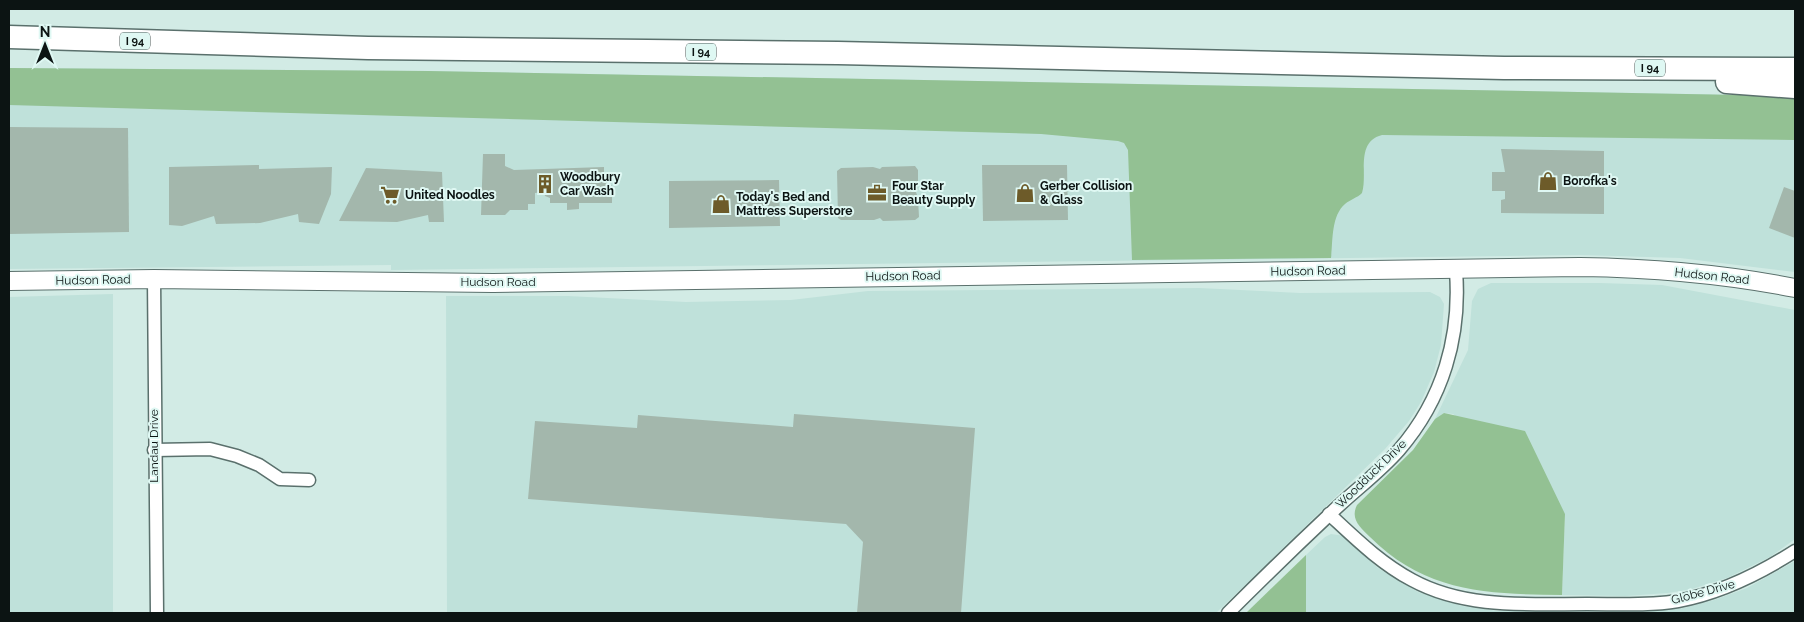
<svg xmlns="http://www.w3.org/2000/svg" width="1804" height="622" font-family="Raleway,sans-serif">
  <rect width="100%" height="100%" fill="#d2ebe5"/>
  <!-- built -->
  <g fill="#bfe1da">
    <polygon points="9,68 428,71 1795,96 1795,272 1680,258 1580,255 391,270 391,265 9,269"/>
    <polygon points="1600,283 1662,285 1795,310 1795,539 1770,557 1727,578 1692,589 1668,593 1626,596 1562,595 1565,514 1453,414 1444,413 1434,421 1468,350 1472,301 1478,289 1491,283"/>
    <polygon points="1199,288 1300,293 1430,292 1440,297 1444,304 1441,345 1434,372 1421,402 1409,421 1385,449 1216,613 447,613 446,296 568,296 686,302 791,300 868,291"/>
    <polygon points="113,294 113,613 9,613 9,297"/>
    <polygon points="1331,534 1345,536 1378,568 1418,592 1462,606 1498,611 1644,612 1684,608 1714,600 1747,588 1795,561 1795,613 1306,613 1306,555 1325,537"/>
  </g>
  <!-- green -->
  <g fill="#93c193">
    <path d="M 9,68 L 428,71 L 1795,96 L 1795,140 L 1382,135 C 1355,142 1368,174 1362,193 C 1357,198 1351,199 1345,204 C 1331,216 1333,241 1331,258 L 1132,260 L 1128,150 L 1124,143 L 1118,141 L 1041,134 L 9,105 Z"/>
    <path d="M 1444,413 L 1525,431 L 1565,514 L 1562,595 C 1488,594 1426,593 1370,537 C 1360,527 1350,519 1357,505 L 1413,450 L 1435,419 Z"/>
    <polygon points="1306,555 1306,613 1246,613"/>
  </g>
  <!-- building -->
  <g fill="#a3b7ac">
    <polygon points="9,127 128,128 129,232 9,234"/>
    <polygon points="1501,149 1604,151 1604,214 1501,213 1501,200 1505,199 1505,191 1492,191 1492,172 1505,172"/>
    <polygon points="483,154 505,154 505,166 514,170 604,167 604,177 612,186 612,203 579,203 579,209 567,210 567,203 550,203 550,198 545,196 544,192 535,193 535,204 528,204 528,210 510,210 505,215 481,215"/>
    <polygon points="259,165 259,169 332,167 331,194 319,224 299,222 298,214 260,223 216,224 214,216 182,226 169,225 169,167"/>
    <polygon points="982,165 1067,165 1068,220 983,221"/>
    <polygon points="915,166 918,170 918,188 916,192 918,198 919,217 915,220 883,221 880,218 874,220 841,220 838,218 837,171 841,168 873,167 880,169 882,167"/>
    <polygon points="366,168 442,172 444,222 429,222 428,215 397,222 339,221"/>
    <polygon points="779,180 780,226 669,228 669,181"/>
    <polygon points="1784,187 1795,191 1795,238 1769,228"/>
    <polygon points="794,414 975,428 961,613 857,613 863,542 846,524 528,499 535,421 637,428 638,415 793,427"/>
  </g>
  <g fill="none" stroke-linecap="round" stroke-linejoin="round">
    <!-- street casing -->
    <g stroke="#5a706c" stroke-width="15">
      <g id="street">
        <polyline points="154,279 157,613"/>
        <polyline points="154,450 210,449 237,456 259,465 280,479 309,480"/>
        <path d="M 1329,514 C 1355,538 1380,563 1412,580 C 1465,609 1528,604 1587,604 C 1617,604 1648,606 1678,601 C 1721,593 1759,574 1795,551"/>
        <path d="M 1228,613 C 1261,580 1295,547 1329,515 C 1351,493 1378,474 1399,450 C 1443,399 1461,337 1456,271"/>
      </g>
    </g>
    <!-- secondary casing -->
    <g stroke="#5a706c" stroke-width="20">
      <path id="secondary" d="M 9,281 L 154,279 L 493,283 L 1580,267 C 1652,268 1724,274 1795,288"/>
    </g>
    <!-- highway casing -->
    <g stroke="#5a706c" stroke-width="25">
      <g id="highway">
        <polyline points="9,37 368,48 838,53 1504,68 1795,69"/>
        <polyline points="1727,82 1795,87"/>
      </g>
    </g>
    <!-- street -->
    <use href="#street" stroke="#fff" stroke-width="12"/>
    <!-- secondary -->
    <use href="#secondary" stroke="#fff" stroke-width="18"/>
    <!-- highway -->
    <use href="#highway" stroke="#fff" stroke-width="22"/>
  </g>
  <!-- icons -->
  <defs>
    <g id="shop-bare" transform="scale(1.5)"><path d="M-5-2.5h2.3a2.7 3.5 0 0 1 5.4 0H5L5.5 6h-11ZM-1.5-2.5h3a1.5 2.3 0 0 0-3 0Z" fill="#6d5b29" stroke="#dff8f3" stroke-width="2.5" paint-order="stroke"/></g>
    <g id="building-bare" transform="scale(1.5)"><path d="M-4-6H4V6H1V3H-1V6H-4ZM-2.5-4.3h1.7v1.8h-1.7ZM.8-4.3h1.7v1.8H.8ZM-2.5-1h1.7V.8h-1.7ZM.8-1h1.7V.8H.8Z" fill="#6d5b29" stroke="#dff8f3" stroke-width="2.5" paint-order="stroke"/></g>
    <g id="office-bare" transform="scale(1.5)"><path d="M-6-3h4V-5.5h4V-3h4V5H-6ZM-1-4.5V-3h2v-1.5ZM-6 0V1H6V0Z" fill="#6d5b29" stroke="#dff8f3" stroke-width="2.5" paint-order="stroke"/></g>
    <g id="supermarket-bare" transform="scale(1.5)"><path d="M-6-5.5h2.5l.6 2H6L4.5 2H-2.5L-4.4-4H-6ZM-1.5 3.2a1.3 1.3 0 1 0 .1 0ZM3 3.2a1.3 1.3 0 1 0 .1 0Z" fill="#6d5b29" stroke="#dff8f3" stroke-width="2.5" paint-order="stroke"/></g>
  </defs>
  <g fill-rule="evenodd">
    <use href="#shop-bare" x="1548" y="181"/>
    <use href="#building-bare" x="545" y="184"/>
    <use href="#office-bare" x="877" y="193"/>
    <use href="#shop-bare" x="1025" y="193"/>
    <use href="#supermarket-bare" x="390" y="195"/>
    <use href="#shop-bare" x="721" y="204"/>
  </g>
  <g text-anchor="middle" stroke-width="4" stroke-linejoin="round" paint-order="stroke">
    <!-- shield labels -->
    <g fill="#dff8f3" stroke="#4b5856" stroke-width="1">
      <rect x="120" y="32.5" width="30" height="17" rx="4"/>
      <rect x="686" y="43.5" width="30" height="17" rx="4"/>
      <rect x="1635" y="59.5" width="30" height="17" rx="4"/>
    </g>
    <g font-size="11" font-weight="bold" fill="#0c1413">
      <text x="135" y="45">I 94</text>
      <text x="701" y="56">I 94</text>
      <text x="1650" y="72">I 94</text>
    </g>
    <!-- poi labels -->
    <g font-size="12" font-weight="bold" fill="#0c1413" stroke="#dff8f3" text-anchor="start">
      <text x="560" y="181">Woodbury<tspan x="560" dy="14">Car Wash</tspan></text>
      <text x="1563" y="185">Borofka's</text>
      <text x="892" y="190">Four Star<tspan x="892" dy="14">Beauty Supply</tspan></text>
      <text x="1040" y="190">Gerber Collision<tspan x="1040" dy="14">&amp; Glass</tspan></text>
      <text x="405" y="199">United Noodles</text>
      <text x="736" y="201">Today's Bed and<tspan x="736" dy="14">Mattress Superstore</tspan></text>
    </g>
    <!-- street labels -->
    <g font-size="12" fill="#0c1413" stroke="#dff8f3">
      <text transform="translate(1308 271) rotate(-1)" y="4">Hudson Road</text>
      <text transform="translate(903 276) rotate(-1)" y="4">Hudson Road</text>
      <text transform="translate(1712 276) rotate(6)" y="4">Hudson Road</text>
      <text transform="translate(93 280) rotate(-1)" y="4">Hudson Road</text>
      <text x="498" y="286">Hudson Road</text>
      <text transform="translate(154 446) rotate(-90)" y="4">Landau Drive</text>
      <text transform="translate(1371 474) rotate(-44)" y="4">Woodduck Drive</text>
      <text transform="translate(1703 592) rotate(-15)" y="4">Globe Drive</text>
    </g>
  </g>
  <!-- border -->
  <rect width="1804" height="622" fill="none" stroke="#0c1413" stroke-width="20"/>
  <!-- north arrow -->
  <g transform="translate(45 45)" stroke="#dff8f3" stroke-width="4" paint-order="stroke">
  <path d="M0-4L9 19L0 12L-9 19Z" fill="#0c1413"/>
  <text y="-8" font-size="14" font-weight="bold" text-anchor="middle" fill="#0c1413">N</text>
  </g>
</svg>
